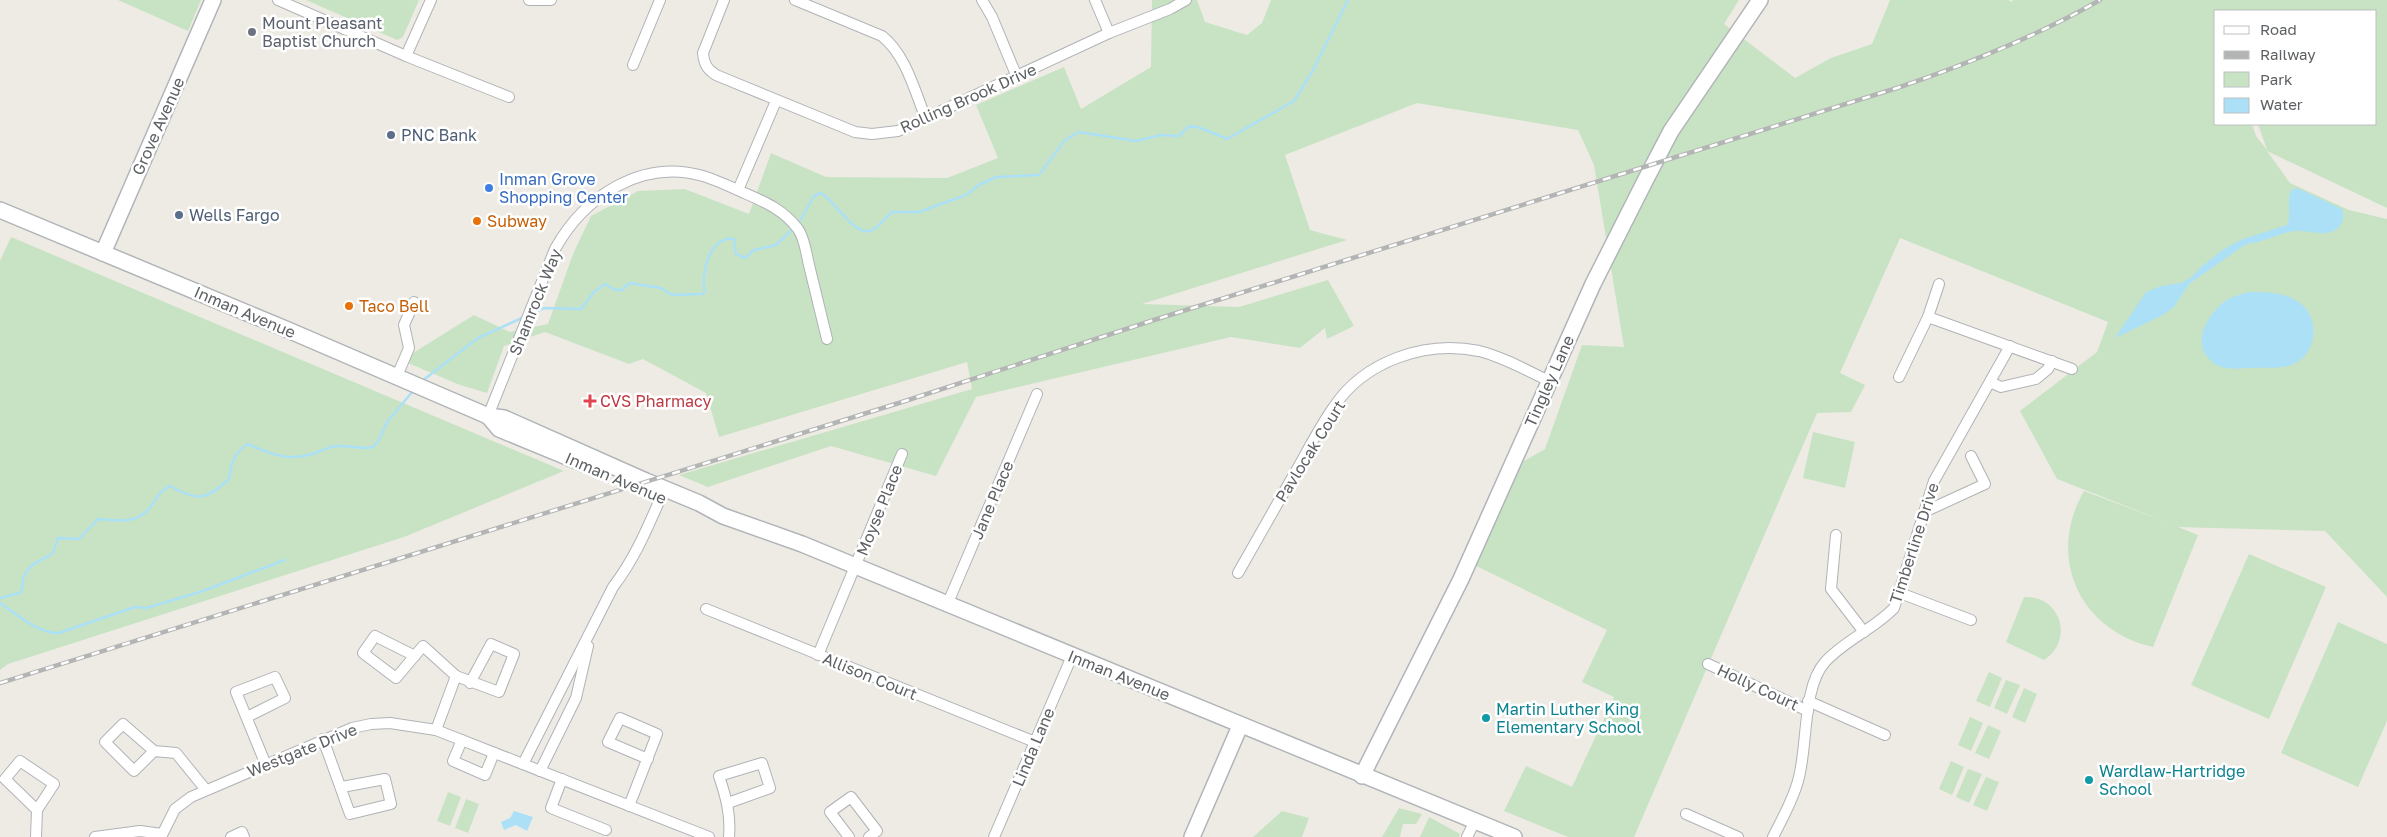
<svg xmlns="http://www.w3.org/2000/svg" width="2387" height="837" font-family="'Golos Text',sans-serif">
  <rect width="100%" height="100%" fill="#eeebe5"/>
  <!-- green -->
  <g fill="#c8e3c4" fill-rule="evenodd">
    <polygon points="118,0 201,0 188,31"/>
    <polygon points="306,0 419,0 403,37 397,40"/>
    <path d="M 1152,0 L 1197,0 L 1205,22 L 1247,35 L 1262,23 L 1271,0 L 1739,0 L 1724,24 L 1795,78 L 1831,58 L 1872,44 L 1890,0 L 2008,0 L 2012,2 L 2013,0 L 2387,0 L 2387,208 L 2267,151 L 2290,183 L 2349,210 L 2387,219 L 2387,597 L 2325,531 L 2178,527 L 2198,535 L 2153,647 C 2079,630 2046,557 2084,491 L 2164,521 L 2057,479 L 2020,411 L 2097,352 L 2108,322 L 1900,238 L 1840,373 L 1865,385 L 1851,412 L 1817,413 L 1634,837 L 1568,837 L 1504,811 L 1526,766 L 1572,787 L 1614,697 L 1582,682 L 1607,630 L 1468,562 L 1524,461 L 1545,449 L 1582,345 L 1624,347 L 1594,165 L 1578,130 L 1417,103 L 1285,155 L 1310,230 L 1347,240 L 1142,304 L 1239,307 L 1328,280 L 1354,326 L 1327,339 L 1325,328 L 1300,348 L 1231,337 L 976,397 L 936,476 L 831,446 L 708,487 L 679,475 L 972,389 L 967,362 L 719,437 L 706,393 L 643,359 L 629,364 L 545,332 L 504,346 L 487,393 L 460,385 L 408,363 L 413,353 L 474,315 L 510,332 L 548,324 L 573,254 L 591,216 L 638,191 L 685,189 L 749,214 L 771,153 L 826,177 L 947,178 L 998,158 L 976,105 L 1064,67 L 1081,109 L 1151,67 ZM 2216,11 L 2376,11 L 2376,124 L 2258,124 L 2267,150 L 2256,136 L 2252,124 L 2216,124 Z"/>
    <polygon points="11,237 564,471 404,537 8,664 0,670 0,261"/>
    <polygon points="1813,432 1855,442 1845,488 1803,478"/>
    <polygon points="2249,554 2326,587 2269,719 2191,685"/>
    <path d="M 2024,597 C 2060,595 2075,640 2044,660 L 2006,642 Z"/>
    <polygon points="2338,622 2387,644 2387,721 2358,787 2281,753"/>
    <polygon points="1989,672 2002,678 1990,707 1976,701"/>
    <polygon points="2006,680 2020,685 2007,714 1994,708"/>
    <polygon points="2024,688 2037,694 2025,723 2012,717"/>
    <polygon points="1970,717 1983,723 1971,751 1958,745"/>
    <polygon points="1988,725 2001,731 1989,759 1975,753"/>
    <polygon points="1951,761 1964,767 1952,795 1939,789"/>
    <polygon points="1968,769 1982,774 1969,803 1956,797"/>
    <polygon points="1986,777 1999,782 1987,811 1973,805"/>
    <polygon points="448,792 461,797 450,826 437,821"/>
    <polygon points="466,799 479,804 468,833 455,828"/>
    <polygon points="1399,808 1422,814 1416,824 1403,824 1400,837 1382,837"/>
    <polygon points="1282,811 1309,818 1302,837 1253,837"/>
    <polygon points="1429,817 1460,834 1459,837 1420,837"/>
  </g>
  <!-- water -->
  <g fill="#ace0f6">
    <path d="M 2297,188 L 2342,209 C 2344,214 2344,219 2341,224 C 2331,241 2309,229 2294,231 C 2277,234 2262,243 2246,244 L 2189,284 L 2174,307 L 2163,315 L 2115,338 L 2146,292 L 2161,286 L 2181,283 L 2192,277 L 2201,267 L 2224,249 L 2243,239 L 2287,225 C 2292,214 2286,202 2291,190 Z"/>
    <path d="M 2249,292 C 2267,292 2285,292 2300,303 C 2319,317 2318,350 2297,362 C 2285,370 2266,367 2252,368 C 2240,368 2226,371 2215,364 C 2188,346 2207,313 2228,299 C 2234,296 2242,294 2249,292 Z"/>
    <polygon points="514,811 533,817 527,831 516,825 504,830 501,822 510,818"/>
  </g>
  <g fill="none" stroke-linecap="round" stroke-linejoin="round">
    <!-- stream -->
    <g stroke="#ace0f6" stroke-width="2.5">
      <path d="M 798,224 L 814,196 L 821,193 C 836,201 856,241 874,229 C 880,225 886,217 892,212 L 919,212 L 966,195 L 979,185 L 996,177 L 1039,175 L 1065,140 L 1079,132 L 1136,141 L 1161,135 L 1179,136 L 1189,126 L 1201,128 L 1227,139 L 1294,101 L 1312,72 L 1348,0"/>
      <path d="M 534,313 L 544,308 L 581,309 L 594,292 L 605,284 L 615,290 L 622,290 L 629,283 L 661,288 L 672,295 L 702,294 L 705,292 C 700,274 710,235 734,239 L 736,254 L 745,258 L 754,250 L 776,245 L 794,228"/>
      <polyline points="422,381 478,338 524,317"/>
      <path d="M 0,598 L 20,593 C 24,587 21,581 25,574 C 30,563 43,560 53,553 L 58,538 L 79,539 L 98,519 C 120,521 137,525 152,505 C 158,496 160,491 170,486 C 198,502 206,500 229,479 C 231,464 234,452 248,444 C 268,453 286,461 308,455 C 319,453 327,446 338,446 C 351,445 361,450 373,447 L 379,440 L 387,422 L 413,391"/>
      <path d="M 0,603 C 16,614 39,634 59,633 L 135,607 L 146,608 L 200,592 L 285,560"/>
    </g>
    <!-- street casing -->
    <g stroke="#b0b3b6" stroke-width="12">
      <g id="street">
        <polyline points="278,0 406,56 509,97"/>
        <polyline points="529,0 551,0"/>
        <path d="M 724,0 L 703,53 C 704,64 707,69 716,75 L 855,132 L 872,134 L 898,131 L 1109,33 L 1170,9 L 1186,0"/>
        <path d="M 795,0 L 882,36 C 906,55 915,92 926,119"/>
        <polyline points="982,0 992,17 1017,77"/>
        <polyline points="1095,0 1109,33"/>
        <polyline points="406,56 431,0"/>
        <polyline points="633,65 660,0"/>
        <polyline points="738,190 776,101"/>
        <polyline points="1928,317 2072,369"/>
        <polyline points="397,376 409,348 404,325 414,302"/>
        <polyline points="1899,377 1928,317 1939,284"/>
        <polyline points="1990,382 2001,387 2036,379 2048,369 2052,361"/>
        <path d="M 488,416 L 555,249 C 584,197 641,158 703,176 C 716,180 729,186 742,192 C 763,201 783,209 798,229 C 805,239 806,253 809,265 C 815,289 821,314 827,339"/>
        <polyline points="1924,512 1985,484 1971,456"/>
        <polyline points="1836,535 1831,589 1864,632"/>
        <path d="M 1238,573 C 1257,539 1277,505 1296,471 C 1308,450 1319,428 1333,408 C 1364,361 1425,340 1479,351 C 1503,357 1526,370 1549,381"/>
        <polyline points="1900,593 1971,620"/>
        <polyline points="947,605 1037,394"/>
        <polyline points="706,609 1035,742"/>
        <polyline points="818,655 902,454"/>
        <polyline points="415,656 375,636 363,653 396,678 423,646 456,676"/>
        <polyline points="1708,664 1808,711"/>
        <polyline points="1808,701 1885,735"/>
        <polyline points="247,717 285,698 275,677 236,692 266,765"/>
        <polyline points="436,730 456,676 499,692 514,654 491,644 470,683"/>
        <polyline points="323,739 350,814 391,804 385,779 342,787"/>
        <polyline points="462,740 453,761 485,775 494,753"/>
        <polyline points="154,751 123,724 105,742 134,771 154,751 176,753 206,790"/>
        <path d="M 523,764 L 613,587 C 634,560 647,529 661,497"/>
        <polyline points="540,771 576,698 588,646"/>
        <polyline points="562,779 551,808 606,830"/>
        <path d="M 728,803 L 770,788 L 762,763 L 719,776 C 726,797 731,815 729,837"/>
        <polyline points="629,806 657,734 620,718 608,742 648,759"/>
        <polyline points="1686,814 1738,837"/>
        <polyline points="36,837 37,810 54,784 20,761 5,779 37,810"/>
        <polyline points="95,837 140,831 162,834"/>
        <polyline points="161,837 175,809 191,797 352,728 371,724 390,723 436,730 709,837"/>
        <polyline points="231,837 242,832 244,837"/>
        <polyline points="849,837 830,812 851,797 877,831 869,837"/>
        <polyline points="994,837 1072,656"/>
        <polyline points="1467,837 1475,821"/>
        <path d="M 1773,837 C 1782,819 1793,800 1798,781 C 1808,747 1802,688 1825,662 C 1845,640 1874,629 1894,608 L 1934,481 L 2010,346"/>
      </g>
    </g>
    <!-- secondary casing -->
    <g stroke="#b1b5b8" stroke-width="18">
      <g id="secondary">
        <polyline points="0,210 288,330 488,416 504,418 646,481 699,503 723,516 802,544 1514,837"/>
        <polyline points="103,253 213,0"/>
        <polyline points="488,416 499,429 584,464"/>
        <polyline points="1362,776 1461,579 1593,284 1646,179 1671,131 1760,0"/>
        <polyline points="1192,837 1240,726"/>
      </g>
    </g>
    <!-- street -->
    <use href="#street" stroke="#fff" stroke-width="10"/>
    <!-- secondary -->
    <use href="#secondary" stroke="#fff" stroke-width="15"/>
    <!-- rail casing -->
    <g stroke="#b3b4b4" stroke-width="4.5">
      <path id="rail" d="M 0,683 L 902,402 L 1154,320 L 1897,88 C 1967,64 2036,37 2100,0"/>
    </g>
    <!-- rail -->
    <use href="#rail" stroke="#fff" stroke-width="2.5" stroke-dasharray="8" stroke-linecap="butt"/>
  </g>
  <!-- markers -->
  <circle fill="#6b7280" stroke="#fff" stroke-width="2" cx="252" cy="32" r="5"/>
  <g fill="#5c6f8a" stroke="#fff" stroke-width="2">
    <circle cx="391" cy="135" r="5"/>
    <circle cx="179" cy="215" r="5"/>
  </g>
  <circle fill="#3f7fe0" stroke="#fff" stroke-width="2" cx="489" cy="188" r="5"/>
  <g fill="#e8710a" stroke="#fff" stroke-width="2">
    <circle cx="477" cy="221" r="5"/>
    <circle cx="349" cy="306" r="5"/>
  </g>
  <path fill="#e0444e" stroke="#fff" stroke-width="2" d="M587.5 393.5h5v5h5v5h-5v5h-5v-5h-5v-5h5z"/>
  <g fill="#0f9aa8" stroke="#fff" stroke-width="2">
    <circle cx="1486" cy="718" r="5"/>
    <circle cx="2089" cy="780" r="5"/>
  </g>
  <g text-anchor="middle" stroke-width="5" stroke-linejoin="round" paint-order="stroke">
    <!-- worship labels -->
    <g font-size="16" fill="#5b616d" stroke="#fff" text-anchor="start">
      <text x="262" y="29">Mount Pleasant<tspan x="262" dy="18">Baptist Church</tspan></text>
    </g>
    <!-- street labels -->
    <g font-size="16" fill="#5d6164" stroke="#fff">
      <text transform="translate(968 98) rotate(-24)" y="6">Rolling Brook Drive</text>
      <text transform="translate(158 126) rotate(-66)" y="6">Grove Avenue</text>
      <text transform="translate(535 302) rotate(-68)" y="6">Shamrock Way</text>
      <text transform="translate(245 312) rotate(23)" y="6">Inman Avenue</text>
      <text transform="translate(1549 381) rotate(-66)" y="6">Tingley Lane</text>
      <text transform="translate(1310 451) rotate(-58)" y="6">Pavlocak Court</text>
      <text transform="translate(616 478) rotate(23)" y="6">Inman Avenue</text>
      <text transform="translate(992 500) rotate(-67)" y="6">Jane Place</text>
      <text transform="translate(879 510) rotate(-68)" y="6">Moyse Place</text>
      <text transform="translate(1914 543) rotate(-72)" y="6">Timberline Drive</text>
      <text transform="translate(1119 675) rotate(22)" y="6">Inman Avenue</text>
      <text transform="translate(870 676) rotate(22)" y="6">Allison Court</text>
      <text transform="translate(1758 687) rotate(25)" y="6">Holly Court</text>
      <text transform="translate(1033 747) rotate(-67)" y="6">Linda Lane</text>
      <text transform="translate(302 750) rotate(-22)" y="6">Westgate Drive</text>
    </g>
    <!-- service labels -->
    <g font-size="16" fill="#4e5e75" stroke="#fff" text-anchor="start">
      <text x="401" y="141">PNC Bank</text>
      <text x="189" y="221">Wells Fargo</text>
    </g>
    <!-- shop labels -->
    <g font-size="16" fill="#366cbe" stroke="#fff" text-anchor="start">
      <text x="499" y="185">Inman Grove<tspan x="499" dy="18">Shopping Center</tspan></text>
    </g>
    <!-- food labels -->
    <g font-size="16" fill="#c56008" stroke="#fff" text-anchor="start">
      <text x="487" y="227">Subway</text>
      <text x="359" y="312">Taco Bell</text>
    </g>
    <!-- health labels -->
    <g font-size="16" fill="#be3a42" stroke="#fff" text-anchor="start">
      <text x="600" y="407">CVS Pharmacy</text>
    </g>
    <!-- culture labels -->
    <g font-size="16" fill="#0d838f" stroke="#fff" text-anchor="start">
      <text x="1496" y="715">Martin Luther King<tspan x="1496" dy="18">Elementary School</tspan></text>
      <text x="2099" y="777">Wardlaw-Hartridge<tspan x="2099" dy="18">School</tspan></text>
    </g>
  </g>
  <!-- legend -->
  <rect x="2214" y="10" width="162" height="115" fill="#ffffff" stroke="#bec0c1"/>
  <rect x="2224" y="26" width="25" height="8" fill="#ffffff" stroke="#bec0c1"/>
  <text x="2260" y="35" font-size="15" fill="#5d6164">Road</text>
  <rect x="2224" y="51" width="25" height="8" fill="#b3b4b4" stroke="#bec0c1"/>
  <text x="2260" y="60" font-size="15" fill="#5d6164">Railway</text>
  <rect x="2224" y="72" width="25" height="15" fill="#c8e3c4" stroke="#bec0c1"/>
  <text x="2260" y="85" font-size="15" fill="#5d6164">Park</text>
  <rect x="2224" y="98" width="25" height="15" fill="#ace0f6" stroke="#bec0c1"/>
  <text x="2260" y="110" font-size="15" fill="#5d6164">Water</text>
</svg>
